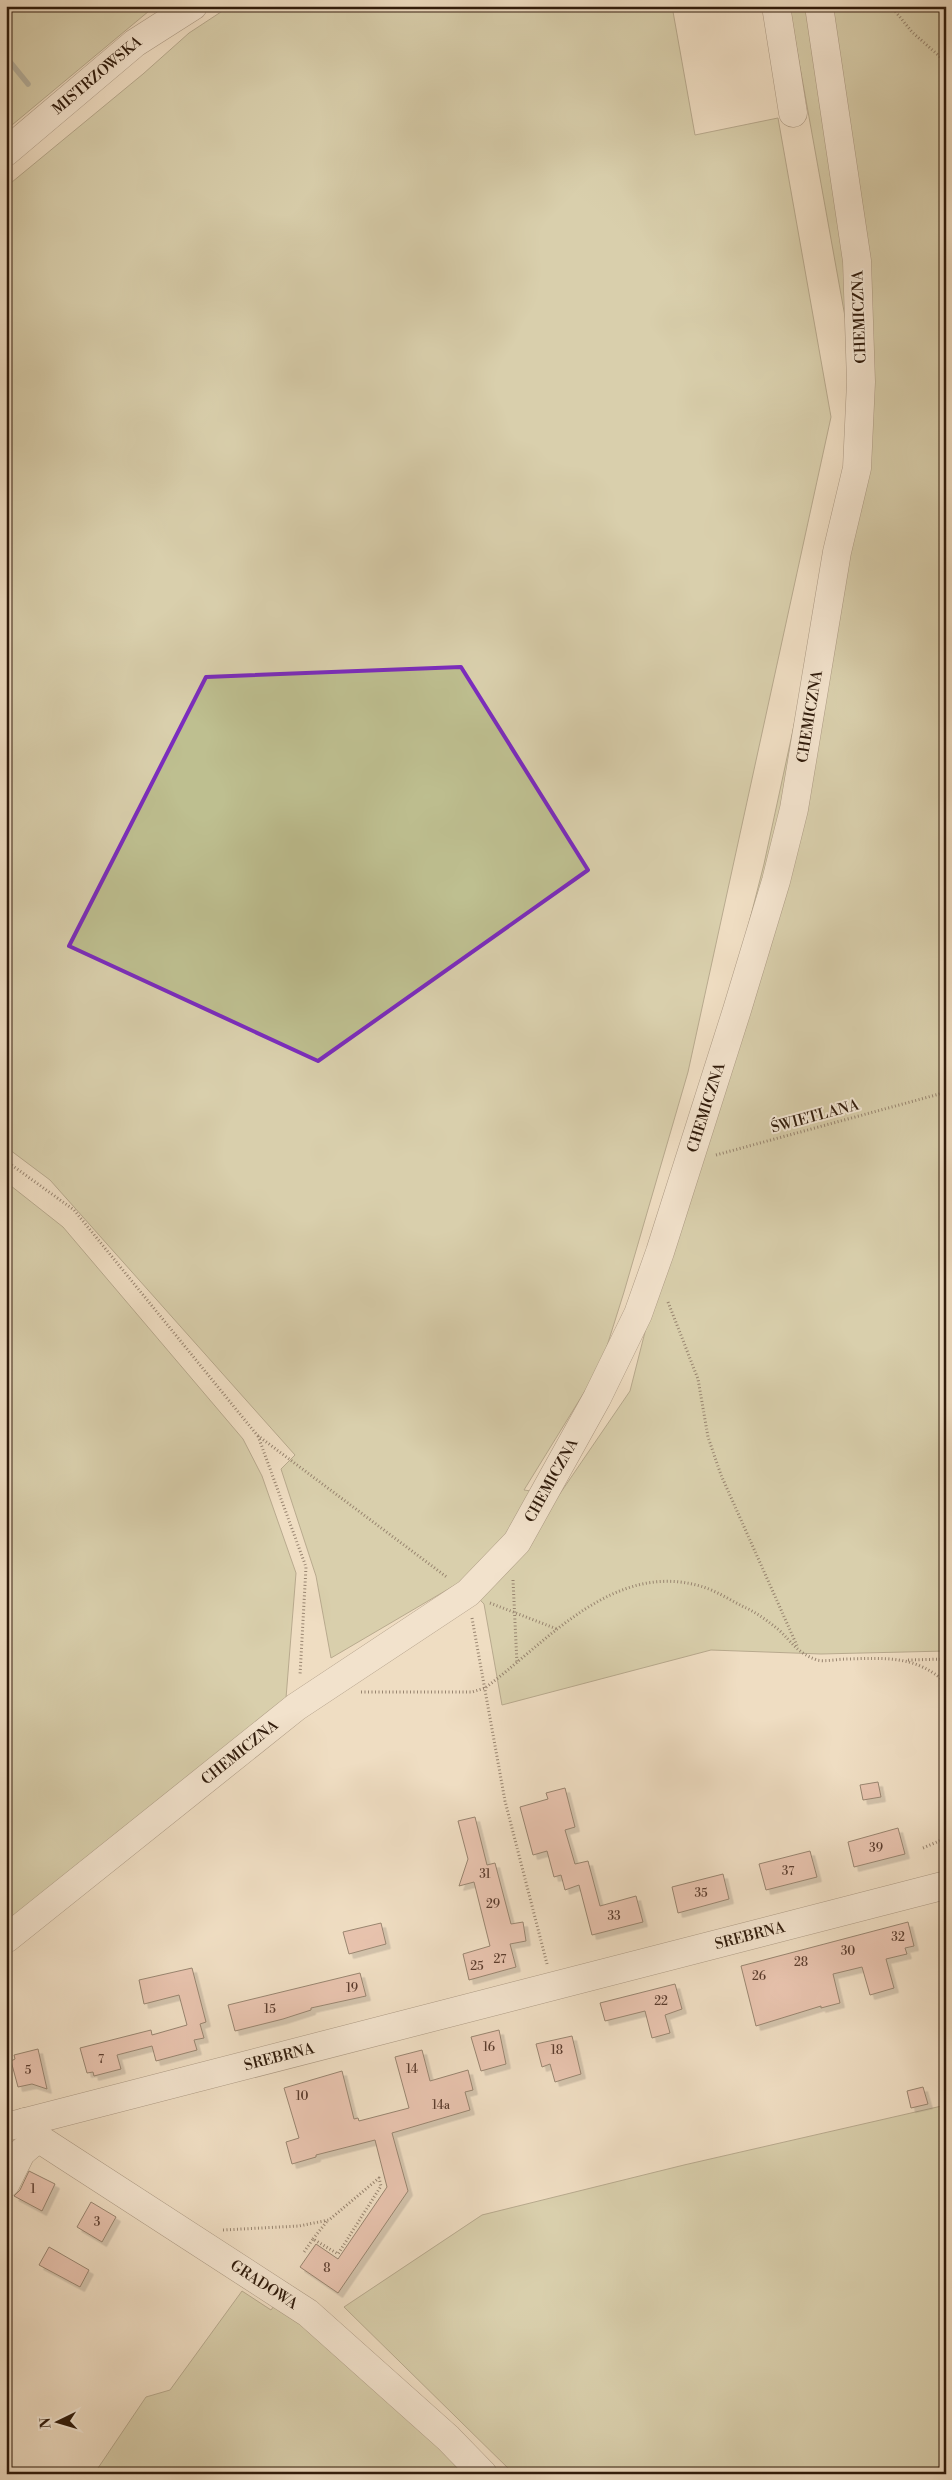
<svg xmlns="http://www.w3.org/2000/svg" width="952" height="2480" font-family="'Libre Bodoni',serif">
  <defs>
    <filter id="shadow"><feDropShadow dx="4.5" dy="4.5" stdDeviation="0" flood-color="#0004"/></filter>
  </defs>
  <rect width="100%" height="100%" fill="#efddc2"/>
  <filter id="stains"><feTurbulence type="fractalNoise" baseFrequency=".004" numOctaves="4"/><feColorMatrix values="0 0 0 0 .2 0 0 0 0 .09 0 0 0 0 .02 0 0 0 .5 -.17"/></filter>
  <radialGradient id="worn" r=".72"><stop offset=".6" stop-color="#630" stop-opacity="0"/><stop offset="1" stop-color="#630" stop-opacity=".3"/></radialGradient>
  <!-- green -->
  <g fill="#bebf90" stroke="#776d4e">
    <polygon points="6,6 155,6 6,130"/>
    <polygon points="230,6 672,6 695,135 778,118 831,417 688,1072 624,1292 601,1365 524,1490 559,1495 630,1391 764,864 862,411 789,6 946,6 946,1651 821,1654 711,1650 502,1705 484,1604 462,1581 331,1658 316,1576 281,1469 295,1455 50,1180 6,1147 6,187 143,74 189,33"/>
    <polygon points="6,1182 63,1227 243,1439 262,1476 296,1573 286,1698 6,1928"/>
    <polygon points="946,2105 946,2474 514,2474 344,2307 482,2215 684,2165"/>
    <polygon points="242,2291 271,2310 274,2306 357,2364 476,2474 94,2474 146,2397 170,2390"/>
  </g>
  <g fill="none" stroke-linecap="round" stroke-linejoin="round">
    <!-- stream -->
    <polyline stroke="#707b70" stroke-width="5.5" points="6,57 28,84"/>
  </g>
  <!-- building -->
  <g fill="#e0a495" stroke="#301b0b" filter="url(#shadow)">
    <polygon points="878,1782 881,1797 863,1800 860,1785"/>
    <polygon points="565,1788 575,1827 565,1830 575,1864 588,1861 600,1906 636,1896 643,1922 592,1935 579,1885 565,1890 561,1875 554,1877 547,1851 533,1855 520,1807 548,1799 546,1793"/>
    <polygon points="475,1817 487,1865 495,1863 511,1924 523,1922 526,1941 510,1944 516,1967 469,1980 463,1954 490,1946 474,1882 459,1886 468,1859 458,1821"/>
    <polygon points="898,1828 905,1854 854,1867 848,1842"/>
    <polygon points="810,1851 817,1877 766,1890 759,1864"/>
    <polygon points="723,1874 729,1899 678,1913 672,1887"/>
    <polygon points="908,1922 914,1946 905,1948 907,1954 886,1959 894,1988 870,1995 862,1967 833,1974 840,2003 821,2008 821,2006 756,2026 741,1966"/>
    <polygon points="381,1923 386,1944 349,1954 343,1932"/>
    <polygon points="192,1968 206,2022 200,2024 204,2038 194,2040 197,2050 156,2061 152,2046 117,2055 121,2069 94,2076 93,2072 87,2073 80,2048 151,2030 152,2035 187,2025 179,1995 144,2004 139,1980"/>
    <polygon points="360,1973 366,1996 311,2008 311,2010 283,2019 235,2031 228,2005"/>
    <polygon points="675,1984 682,2009 665,2015 670,2033 652,2038 645,2011 605,2021 600,2003"/>
    <polygon points="499,2030 506,2064 481,2071 471,2037"/>
    <polygon points="572,2036 581,2074 555,2082 550,2064 542,2067 536,2044"/>
    <polygon points="38,2049 47,2089 32,2084 18,2087 11,2061 15,2059 14,2055"/>
    <polygon points="422,2050 430,2081 468,2070 473,2090 465,2092 470,2110 392,2133 408,2191 338,2293 300,2267 316,2244 338,2259 387,2187 375,2140 316,2155 316,2157 292,2164 286,2142 299,2138 284,2088 342,2071 354,2119 358,2118 359,2121 409,2108 395,2057"/>
    <polygon points="923,2087 928,2104 911,2108 907,2091"/>
    <polygon points="29,2171 55,2184 42,2211 14,2196 20,2190"/>
    <polygon points="91,2202 116,2217 102,2242 77,2227"/>
    <polygon points="49,2247 89,2270 80,2287 39,2265"/>
  </g>
  <g fill="none" stroke-linecap="round" stroke-linejoin="round">
    <!-- minor casing -->
    <g stroke="#604c39" stroke-width="29">
      <g id="minor">
        <polyline points="776,6 793,113"/>
        <path id="s1" d="M 6,152 L 135,43 L 193,6"/>
        <path id="s2" d="M 6,1939 L 296,1707 L 468,1593 L 517,1542 L 597,1398 L 638,1314 L 660,1252 L 737,1010 L 776,881 L 794,809 L 837,552 L 857,468 L 861,382 L 857,261 L 819,6"/>
        <path id="s3" d="M 25,2122 L 38,2138 L 308,2313 L 448,2438 L 483,2474"/>
        <path id="s4" d="M 6,2127 L 946,1885"/>
        <polyline points="6,2183 21,2153 38,2138"/>
      </g>
    </g>
    <!-- path -->
    <g stroke="#301b0b" stroke-width="3" stroke-dasharray="1 2.5" stroke-linecap="butt">
      <polyline points="891,6 912,32 946,62"/>
      <polyline points="716,1155 943,1093 946,1090"/>
      <polyline points="6,1161 74,1210 257,1435 448,1578"/>
      <polyline points="668,1302 698,1379 708,1437 721,1475 798,1648"/>
      <polyline points="258,1436 306,1567 300,1675"/>
      <polyline points="513,1580 517,1664"/>
      <polyline points="490,1603 557,1629"/>
      <polyline points="472,1618 505,1801 547,1964"/>
      <polyline points="908,1660 946,1659"/>
      <path d="M 361,1692 L 472,1692 L 485,1688 C 547,1642 613,1561 700,1586 C 715,1590 730,1600 744,1607 C 756,1612 769,1622 779,1630 C 793,1643 797,1653 817,1660 C 825,1662 837,1659 847,1659 C 885,1658 916,1655 946,1683"/>
      <polyline points="923,1848 946,1838"/>
      <polyline points="223,2230 299,2226 329,2220 379,2178 381,2186 338,2254 313,2239 304,2252"/>
      <polyline points="313,2239 328,2220"/>
      <polyline points="935,2474 946,2457"/>
    </g>
    <!-- minor -->
    <use href="#minor" stroke="#f5e9d7" stroke-width="28"/>
  </g>
  <!-- marked area -->
  <path d="M0 0H952V2480H0ZM 461,667 L 588,870 L 318,1061 L 69,946 L 206,677 Z" fill="#efddc2" fill-opacity=".55" fill-rule="evenodd"/>
  <path fill="none" stroke="#7b2cbf" stroke-width="4" stroke-linejoin="round" d="M 461,667 L 588,870 L 318,1061 L 69,946 L 206,677 Z"/>
  <g text-anchor="middle" stroke-width="4" stroke-linejoin="round" paint-order="stroke">
    <!-- number labels -->
    <g font-size="12" fill="#5c3d2e">
      <text x="876" y="1852">39</text>
      <text x="788" y="1875">37</text>
      <text x="485" y="1878">31</text>
      <text x="701" y="1897">35</text>
      <text x="493" y="1908">29</text>
      <text x="614" y="1920">33</text>
      <text x="898" y="1941">32</text>
      <text x="848" y="1955">30</text>
      <text x="500" y="1963">27</text>
      <text x="801" y="1966">28</text>
      <text x="477" y="1970">25</text>
      <text x="759" y="1980">26</text>
      <text x="352" y="1992">19</text>
      <text x="661" y="2005">22</text>
      <text x="270" y="2013">15</text>
      <text x="489" y="2051">16</text>
      <text x="557" y="2054">18</text>
      <text x="101" y="2063">7</text>
      <text x="412" y="2073">14</text>
      <text x="28" y="2074">5</text>
      <text x="302" y="2100">10</text>
      <text x="441" y="2109">14a</text>
      <text x="33" y="2193">1</text>
      <text x="97" y="2226">3</text>
      <text x="327" y="2272">8</text>
    </g>
    <!-- street labels -->
    <g font-size="15" fill="#301b0b" stroke="#f5e9d7">
      <text dy="5" stroke="none"><textPath href="#s1" startOffset="119">MISTRZOWSKA</textPath></text>
      <text transform="translate(859 317) rotate(-92)" y="5">CHEMICZNA</text>
      <text dy="5" stroke="none"><textPath href="#s2" startOffset="1529">CHEMICZNA</textPath></text>
      <text dy="5" stroke="none"><textPath href="#s2" startOffset="1124">CHEMICZNA</textPath></text>
      <text transform="translate(815 1116) rotate(-15)" y="5">ŚWIETLANA</text>
      <text dy="5" stroke="none"><textPath href="#s2" startOffset="719">CHEMICZNA</textPath></text>
      <text dy="5" stroke="none"><textPath href="#s2" startOffset="299">CHEMICZNA</textPath></text>
      <text dy="5" stroke="none"><textPath href="#s4" startOffset="768">SREBRNA</textPath></text>
      <text dy="5" stroke="none"><textPath href="#s4" startOffset="282">SREBRNA</textPath></text>
      <text dy="5" stroke="none"><textPath href="#s3" startOffset="290">GRADOWA</textPath></text>
    </g>
  </g>
  <!-- margin -->
  <rect width="952" height="2480" fill="none" stroke="#efddc2" stroke-width="25"/>
  <rect x="8" y="8" width="937" height="2465" fill="none" stroke="#301b0b" stroke-width="2.5"/>
  <rect x="12" y="12" width="927" height="2455" fill="none" stroke="#301b0b"/>
  <!-- north arrow -->
  <g transform="translate(58 2422) rotate(265)" stroke="#f5e9d7" stroke-width="4" paint-order="stroke">
  <path d="M0-4L9 19L0 12L-9 19Z" fill="#301b0b"/>
  <text y="-8" font-size="14" font-weight="bold" text-anchor="middle" fill="#301b0b">N</text>
  </g>
  <rect width="100%" height="100%" filter="url(#stains)"/>
  <rect width="100%" height="100%" fill="url(#worn)"/>
</svg>
